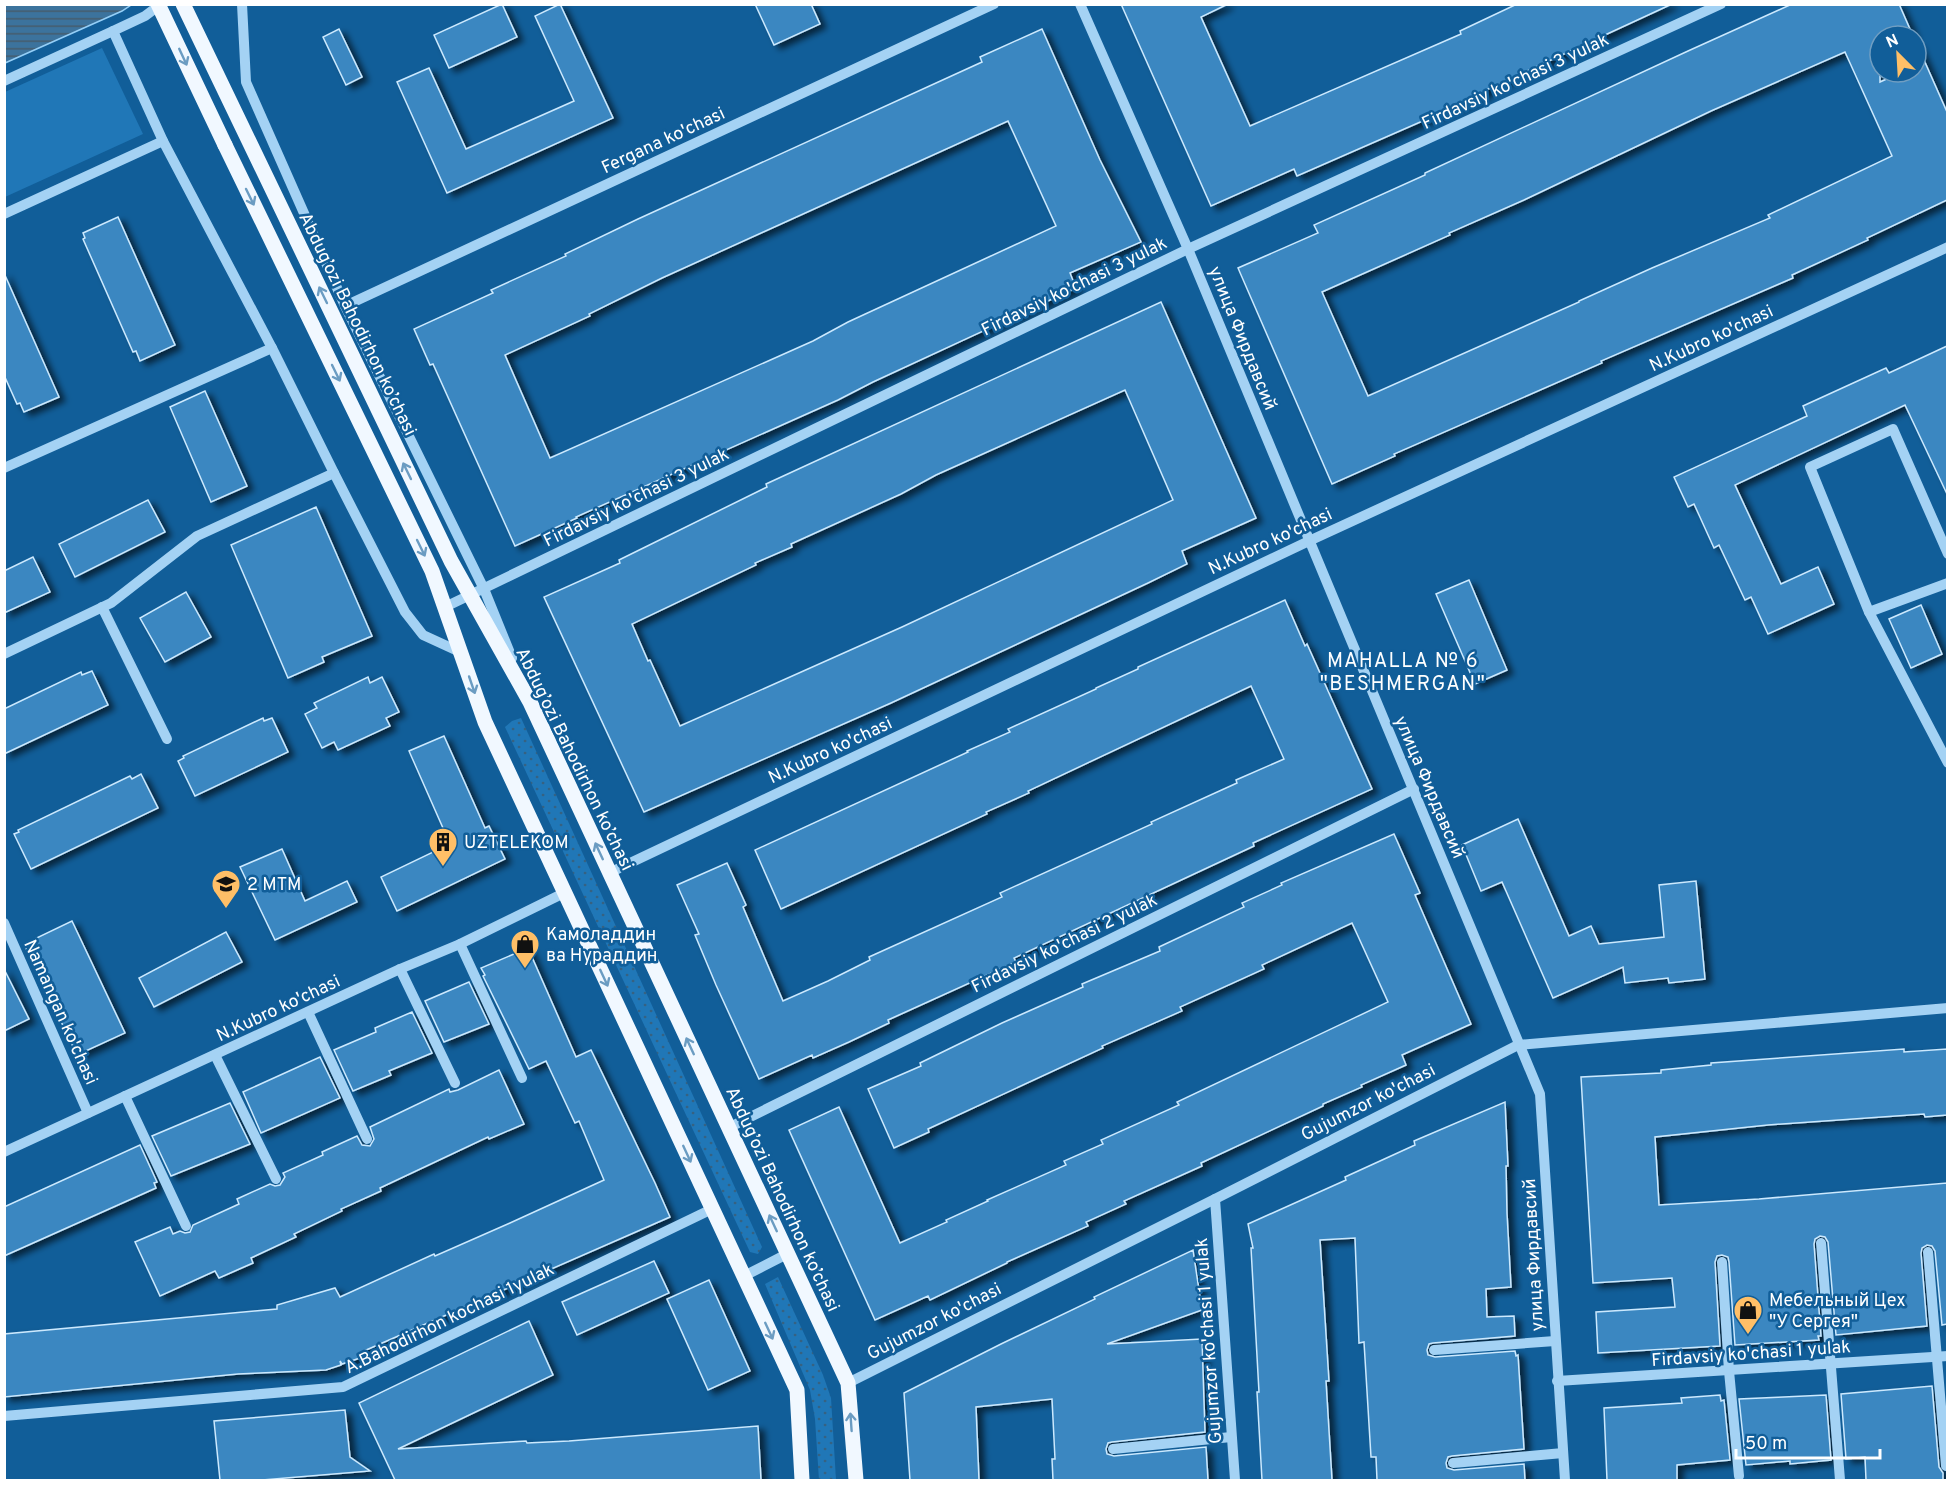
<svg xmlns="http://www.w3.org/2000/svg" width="1952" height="1485" font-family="Overpass,sans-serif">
  <defs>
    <pattern id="grass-dots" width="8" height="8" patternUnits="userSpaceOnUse" patternTransform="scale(1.5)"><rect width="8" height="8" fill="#2077b7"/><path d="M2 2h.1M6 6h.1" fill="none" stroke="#366282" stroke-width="1.8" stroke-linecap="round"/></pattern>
    <pattern id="water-rules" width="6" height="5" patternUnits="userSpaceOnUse" patternTransform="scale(1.5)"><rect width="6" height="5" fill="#3c739d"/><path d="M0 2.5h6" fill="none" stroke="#465c6c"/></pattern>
    <filter id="shadow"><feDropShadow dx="6" dy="4" stdDeviation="3" flood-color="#0009"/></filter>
  </defs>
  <rect width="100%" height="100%" fill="#115e99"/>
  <!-- grass -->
  <g fill="url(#grass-dots)">
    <polygon points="521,718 762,1247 758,1254 750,1252 505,727 512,721"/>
    <polygon points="778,1277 823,1375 831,1398 836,1480 819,1480 815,1419 810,1390 765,1284"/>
  </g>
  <!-- park -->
  <polygon fill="#2077b7" points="102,48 143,134 5,197 5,92"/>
  <!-- water -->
  <polygon fill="url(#water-rules)" stroke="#95cff7" stroke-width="1.5" points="5,4 131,4 131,5 122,11 5,63"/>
  <!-- building -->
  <g fill="#3a87c1" stroke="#cce9fe" stroke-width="1.5" fill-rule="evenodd" filter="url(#shadow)">
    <polygon points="502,4 517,37 449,68 434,35"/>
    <polygon points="560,4 613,118 447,193 397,82 429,68 466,149 574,101 535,16"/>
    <polygon points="755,4 811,4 820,24 774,45"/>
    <polygon points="1121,4 1228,4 1201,17 1250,126 1461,34 1460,31 1517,4 1672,4 1484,91 1485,94 1450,109 1297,176 1294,169 1211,206"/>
    <path d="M 1792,4 L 1899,4 L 1913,36 L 1880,36 L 1880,82 L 1902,72 L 1916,72 L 1916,42 L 1947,112 L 1947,200 L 1867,238 L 1868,240 L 1792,275 L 1793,278 L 1601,361 L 1602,363 L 1394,454 L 1395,456 L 1332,484 L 1238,268 L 1318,233 L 1314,225 L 1425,175 L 1425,173 L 1688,51 ZM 1845,52 L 1892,156 L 1768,215 L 1770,218 L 1652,268 L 1579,301 L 1579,302 L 1368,396 L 1322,292 L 1450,235 L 1449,233 L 1524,200 L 1711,111 Z"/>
    <polygon points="339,29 362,77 346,85 323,37"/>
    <path d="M 1042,29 L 1100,160 L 1141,242 L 1070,273 L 1076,288 L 873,382 L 838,400 L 576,517 L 577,518 L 515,546 L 433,364 L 430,365 L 414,329 L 493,293 L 491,290 L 566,256 L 565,254 L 638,219 L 982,62 L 980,57 ZM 1008,121 L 1056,226 L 848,322 L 813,341 L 550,458 L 505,355 L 590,316 L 589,314 L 662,278 Z"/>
    <polygon points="118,217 175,345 140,361 136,351 133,352 83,239 85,238 83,233"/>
    <polygon points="4,273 59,397 24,412 20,403 17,404 4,375"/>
    <path d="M 1161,302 L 1256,518 L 1182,551 L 1187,564 L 1148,583 L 891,703 L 644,812 L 544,597 L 620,563 L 619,560 L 767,487 L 766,484 ZM 1125,390 L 1173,500 L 902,627 L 680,726 L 650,660 L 648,661 L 632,624 L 756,565 L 755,563 L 792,547 L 791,544 L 901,494 L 936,475 Z"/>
    <polygon points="1947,346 1947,494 1905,405 1735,485 1781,584 1818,567 1834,604 1768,634 1751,597 1745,600 1719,545 1714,548 1694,504 1688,507 1674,477 1807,416 1803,406 1886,368 1889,373"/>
    <polygon points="205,391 247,486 211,502 170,407"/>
    <polygon points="148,500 165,532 75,577 59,544"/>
    <polygon points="316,507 372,636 322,657 324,662 288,678 231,545"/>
    <polygon points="33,557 50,592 4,613 4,571"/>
    <polygon points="1469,580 1507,670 1475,684 1436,594"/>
    <polygon points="186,592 211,637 165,662 140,618"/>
    <polygon points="1285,600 1305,646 1307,644 1372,789 1253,843 1254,846 1014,958 1016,962 888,1020 889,1023 849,1042 813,1058 812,1055 759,1079 716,985 695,935 699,934 677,885 727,863 746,905 743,907 783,1001 828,981 870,960 869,957 1002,897 1000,893 1152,824 1151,822 1237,783 1236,780 1284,759 1251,686 1028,791 1029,793 986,812 987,814 781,909 755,850 968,752 967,751 1010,732 1008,729 1096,689 1096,688 1138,669 1138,667"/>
    <polygon points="1921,605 1942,654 1911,668 1889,619"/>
    <polygon points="92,671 108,705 4,754 4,709 81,672 82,675"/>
    <polygon points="368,677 370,683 382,677 399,712 386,718 390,726 338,750 334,742 322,748 305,714 317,708 314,703"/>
    <polygon points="263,718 264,721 272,718 288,752 195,796 178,761 184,758 183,756"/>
    <polygon points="444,736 485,828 489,826 505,859 397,911 381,877 450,844 409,751"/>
    <polygon points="141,774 158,808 31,869 14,834 19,832 18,830 130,776 132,779"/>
    <polygon points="1518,819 1569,936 1591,926 1599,944 1664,937 1659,885 1696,881 1705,979 1669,983 1668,978 1625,983 1623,967 1553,998 1502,882 1481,891 1462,845"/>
    <polygon points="1394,834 1420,893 1415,895 1471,1024 1402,1055 1406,1065 1361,1085 1362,1087 1323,1104 1323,1106 1201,1163 1202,1166 1124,1201 1126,1204 1086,1222 1088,1226 1007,1262 1007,1263 930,1300 928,1296 875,1320 789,1130 839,1107 900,1243 947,1222 946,1220 988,1201 987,1200 1066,1165 1064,1161 1103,1144 1101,1140 1179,1105 1177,1102 1388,1002 1352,923 1262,965 1264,969 1180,1007 1182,1011 1102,1046 1103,1048 928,1129 929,1132 894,1148 868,1089 921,1066 920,1063 1002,1023 1083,987 1082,984 1160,951 1159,947 1244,907 1242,903 1282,885 1281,883"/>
    <polygon points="282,849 305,901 347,881 357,902 275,940 240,867"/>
    <polygon points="72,921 125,1033 77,1055 24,944"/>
    <polygon points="226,932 242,962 154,1007 139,978"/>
    <polygon points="528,948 576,1057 591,1050 655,1183 670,1217 364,1351 366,1356 342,1364 340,1361 341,1365 326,1370 238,1374 4,1397 4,1334 277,1309 277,1305 335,1288 340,1297 434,1254 435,1256 510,1223 604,1180 579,1121 575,1123 546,1061 529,1069 483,976 485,975 481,968"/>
    <polygon points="4,969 29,1019 4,1031"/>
    <polygon points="469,982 489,1024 444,1042 425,1001"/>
    <polygon points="412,1012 432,1053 389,1071 391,1075 353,1091 334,1050 376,1032 375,1028"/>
    <polygon points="1904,1049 1904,1052 1947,1049 1947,1115 1925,1117 1924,1114 1768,1125 1655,1137 1659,1205 1759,1199 1947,1183 1947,1324 1942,1325 1935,1251 1932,1246 1927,1245 1922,1248 1921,1253 1927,1326 1836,1335 1828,1242 1825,1237 1820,1236 1815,1239 1814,1244 1821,1336 1818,1336 1819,1340 1735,1345 1729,1262 1728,1257 1722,1255 1717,1256 1715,1262 1720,1346 1598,1353 1596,1312 1675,1307 1672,1278 1593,1283 1581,1077 1661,1073 1661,1070 1711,1065 1711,1063"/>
    <polygon points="320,1057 340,1098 261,1133 243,1092"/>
    <polygon points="499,1070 524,1124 489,1139 488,1137 380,1188 381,1191 341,1209 342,1211 294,1234 296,1237 251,1258 253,1263 219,1278 215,1271 160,1296 135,1242 170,1227 173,1234 180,1231 185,1233 190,1232 193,1225 239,1204 237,1199 270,1184 275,1186 280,1185 285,1177 283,1173 323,1155 322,1152 357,1136 362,1145 370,1146 374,1139 370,1127 449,1089 450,1092 458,1090"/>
    <polygon points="1505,1102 1508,1166 1506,1166 1507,1213 1511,1287 1486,1289 1487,1317 1514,1316 1515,1336 1433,1343 1429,1344 1427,1350 1428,1355 1435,1357 1515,1351 1516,1356 1518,1355 1524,1449 1452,1456 1448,1457 1446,1463 1447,1468 1454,1470 1524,1464 1525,1480 1377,1480 1376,1457 1371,1457 1364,1342 1359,1343 1355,1238 1320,1240 1329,1381 1326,1381 1332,1480 1262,1480 1257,1392 1259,1392 1251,1248 1253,1248 1248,1224 1346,1180 1345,1177 1415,1145 1414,1141"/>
    <polygon points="230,1103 250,1144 171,1176 152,1136"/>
    <polygon points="140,1145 157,1182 154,1183 156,1188 4,1256 4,1207"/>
    <polygon points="1193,1250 1202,1310 1107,1344 1202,1339 1205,1432 1112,1442 1108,1443 1106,1449 1107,1454 1114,1456 1206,1447 1208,1480 1053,1480 1052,1459 1055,1459 1052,1399 976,1407 979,1480 910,1480 904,1393 1001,1344 1095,1299 1094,1297"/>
    <polygon points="654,1261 669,1293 577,1335 562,1302"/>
    <polygon points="709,1280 750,1371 708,1390 667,1299"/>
    <polygon points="529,1321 553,1375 398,1449 526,1441 527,1443 569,1441 758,1426 761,1480 395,1480 359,1403"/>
    <polygon points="1932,1386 1939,1467 1943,1473 1943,1480 1866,1480 1865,1457 1846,1459 1841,1394"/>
    <polygon points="1720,1395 1721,1401 1724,1400 1730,1460 1677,1465 1677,1480 1607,1480 1604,1408 1682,1403 1681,1398"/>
    <polygon points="1826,1395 1831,1460 1790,1464 1790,1461 1746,1465 1739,1399"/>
    <polygon points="345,1410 350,1457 370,1471 262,1480 220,1480 214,1421"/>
  </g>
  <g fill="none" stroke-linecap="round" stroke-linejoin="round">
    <!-- minor -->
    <g stroke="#a4d2f4" stroke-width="10">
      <polyline points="161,4 145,16 113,31 163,141 272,348 334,473 405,612 423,635 460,652"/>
      <polyline points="242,4 246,82 345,306 484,589 512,658"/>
      <polyline points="1080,4 1188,249 1540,1094 1565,1480"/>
      <polyline points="4,81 113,31"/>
      <polyline points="4,214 163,141"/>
      <polyline points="345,306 994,4"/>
      <polyline points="4,468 272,348"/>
      <polyline points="1948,554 1893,429 1810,467 1869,612 1948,763"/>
      <polyline points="102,607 167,739"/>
      <polyline points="445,607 1188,249 1721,4"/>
      <polyline points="1869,612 1948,583"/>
      <polyline points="4,654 111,603 197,536 334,473"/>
      <polyline points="609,873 1309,541 1948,247"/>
      <polyline points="4,923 88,1113"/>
      <polyline points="460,944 522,1078"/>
      <polyline points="400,969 455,1083"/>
      <polyline points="308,1012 367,1139"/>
      <polyline points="215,1055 276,1179"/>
      <polyline points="125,1096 186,1226"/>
      <polyline points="728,1128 1414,789"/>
      <polyline points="4,1152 400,969 460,944 564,893"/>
      <polyline points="1215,1199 1235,1480"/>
      <polyline points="1821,1243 1840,1480"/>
      <polyline points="1928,1252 1946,1466"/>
      <polyline points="1722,1262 1729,1371 1739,1476"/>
      <polyline points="744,1276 787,1254"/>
      <polyline points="1434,1350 1555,1341"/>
      <polyline points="1557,1381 1948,1356"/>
      <polyline points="848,1383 1215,1199 1518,1045 1948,1008"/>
      <polyline points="4,1416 343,1387 712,1209"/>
      <polyline points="1113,1449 1231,1437"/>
      <polyline points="1453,1463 1563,1453"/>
    </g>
    <!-- major -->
    <g stroke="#f1f8ff" stroke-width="15">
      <polyline points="183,4 451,561 530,702 848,1383 856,1480"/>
      <polyline points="225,145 432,571 485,722 797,1390 802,1480"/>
    </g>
    <!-- major-bridge -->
    <polyline stroke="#f1f8ff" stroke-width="15" points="158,4 225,145"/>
  </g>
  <!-- one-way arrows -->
  <defs><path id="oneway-shaft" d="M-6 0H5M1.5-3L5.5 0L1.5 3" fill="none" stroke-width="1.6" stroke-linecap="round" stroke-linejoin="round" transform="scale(1.5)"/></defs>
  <g stroke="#6b9cc2">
    <use href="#oneway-shaft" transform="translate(183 57) rotate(65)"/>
    <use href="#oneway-shaft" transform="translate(250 197) rotate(64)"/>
    <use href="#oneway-shaft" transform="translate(323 295) rotate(-116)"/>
    <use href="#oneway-shaft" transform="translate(336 373) rotate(64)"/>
    <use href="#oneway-shaft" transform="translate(407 471) rotate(-116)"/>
    <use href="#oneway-shaft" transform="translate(421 548) rotate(64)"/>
    <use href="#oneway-shaft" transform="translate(472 685) rotate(71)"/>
    <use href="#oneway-shaft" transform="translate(599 851) rotate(-115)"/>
    <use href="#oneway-shaft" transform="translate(604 978) rotate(65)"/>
    <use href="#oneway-shaft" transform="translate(690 1046) rotate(-115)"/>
    <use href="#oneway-shaft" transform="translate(687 1154) rotate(65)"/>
    <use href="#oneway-shaft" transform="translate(773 1223) rotate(-115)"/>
    <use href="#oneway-shaft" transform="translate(769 1331) rotate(65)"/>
    <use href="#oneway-shaft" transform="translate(851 1422) rotate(-94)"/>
  </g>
  <!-- icons -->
  <defs>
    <g id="building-pin" transform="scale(1.5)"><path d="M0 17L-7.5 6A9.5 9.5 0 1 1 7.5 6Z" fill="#ffbf67" stroke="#115e99"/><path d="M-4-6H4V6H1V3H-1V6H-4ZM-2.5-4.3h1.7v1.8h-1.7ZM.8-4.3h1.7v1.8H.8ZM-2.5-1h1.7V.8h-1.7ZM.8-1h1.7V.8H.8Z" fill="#111"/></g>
    <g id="school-pin" transform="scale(1.5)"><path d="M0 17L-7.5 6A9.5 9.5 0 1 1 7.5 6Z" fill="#ffbf67" stroke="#115e99"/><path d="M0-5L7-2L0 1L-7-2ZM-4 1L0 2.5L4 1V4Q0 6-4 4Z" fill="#111"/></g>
    <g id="shop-pin" transform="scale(1.5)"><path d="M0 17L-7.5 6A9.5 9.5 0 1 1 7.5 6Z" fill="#ffbf67" stroke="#115e99"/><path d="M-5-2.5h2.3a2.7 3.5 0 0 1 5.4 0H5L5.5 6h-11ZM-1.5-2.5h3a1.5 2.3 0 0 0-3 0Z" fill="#111"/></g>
  </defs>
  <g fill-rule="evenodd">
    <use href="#building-pin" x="443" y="842"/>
    <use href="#school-pin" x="226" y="884"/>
    <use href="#shop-pin" x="525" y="944"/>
    <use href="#shop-pin" x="1748" y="1310"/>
  </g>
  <g text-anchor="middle" stroke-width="5" stroke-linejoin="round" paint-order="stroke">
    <!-- street labels -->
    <g font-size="18" fill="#fff" stroke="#115e99">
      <text transform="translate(1515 81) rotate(-25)" y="6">Firdavsiy ko'chasi 3 yulak</text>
      <text transform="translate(663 140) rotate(-25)" y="6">Fergana ko'chasi</text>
      <text transform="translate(1074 286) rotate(-26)" y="6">Firdavsiy ko'chasi 3 yulak</text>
      <text transform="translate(358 324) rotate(64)" y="6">Abdug’ozi Bahodirhon ko’chasi</text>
      <text transform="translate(1243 338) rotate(68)" y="6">улица Фирдавсий</text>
      <text transform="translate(1711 338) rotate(-25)" y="6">N.Kubro ko'chasi</text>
      <text transform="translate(636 497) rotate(-26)" y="6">Firdavsiy ko'chasi 3 yulak</text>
      <text transform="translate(1270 541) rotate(-25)" y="6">N.Kubro ko'chasi</text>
      <text transform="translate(830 750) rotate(-25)" y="6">N.Kubro ko'chasi</text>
      <text transform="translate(575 759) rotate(64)" y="6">Abdug’ozi Bahodirhon ko’chasi</text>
      <text transform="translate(1430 787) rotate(67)" y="6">улица Фирдавсий</text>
      <text transform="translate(1064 943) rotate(-26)" y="6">Firdavsiy ko'chasi 2 yulak</text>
      <text transform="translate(278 1008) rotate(-25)" y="6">N.Kubro ko'chasi</text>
      <text transform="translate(61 1012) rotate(66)" y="6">Namangan ko'chasi</text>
      <text transform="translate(1368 1102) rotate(-27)" y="6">Gujumzor ko'chasi</text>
      <text transform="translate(783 1199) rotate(65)" y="6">Abdug’ozi Bahodirhon ko’chasi</text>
      <text transform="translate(1533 1255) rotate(-93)" y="6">улица Фирдавсий</text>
      <text transform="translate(449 1318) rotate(-26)" y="6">A.Bahodirhon kochasi 1yulak</text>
      <text transform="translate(934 1321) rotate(-27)" y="6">Gujumzor ko'chasi</text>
      <text transform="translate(1208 1341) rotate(-94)" y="6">Gujumzor ko'chasi 1 yulak</text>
      <text transform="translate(1751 1353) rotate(-4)" y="6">Firdavsiy ko'chasi 1 yulak</text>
    </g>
    <!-- poi labels -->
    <g font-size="18" fill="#fff" stroke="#115e99" text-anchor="start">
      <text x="464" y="848">UZTELEKOM</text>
      <text x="247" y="890">2 MTM</text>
      <text x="546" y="940">Камоладдин<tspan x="546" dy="21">ва Нураддин</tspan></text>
      <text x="1769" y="1306">Мебельный Цех<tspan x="1769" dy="21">"У Сергея"</tspan></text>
    </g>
    <!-- neighbourhood labels -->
    <g font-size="20" letter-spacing="1.5" fill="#fff" stroke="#115e99">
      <text x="1403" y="667">MAHALLA № 6<tspan x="1403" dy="23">"BESHMERGAN"</tspan></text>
    </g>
  </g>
  <!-- border -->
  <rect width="1952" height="1485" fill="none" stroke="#ffffff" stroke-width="12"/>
  <!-- north arrow -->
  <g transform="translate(1898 54) rotate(336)"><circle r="28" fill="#115e99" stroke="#709ec2" stroke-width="1.5"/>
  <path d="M0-4.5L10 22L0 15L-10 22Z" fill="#ffbf67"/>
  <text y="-9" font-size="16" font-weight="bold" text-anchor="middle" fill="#ffffff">N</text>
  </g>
  <!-- scale -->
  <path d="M1736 1449v9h144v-9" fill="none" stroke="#ffffff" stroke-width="3"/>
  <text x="1745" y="1449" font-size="18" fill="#ffffff" stroke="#115e99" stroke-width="4.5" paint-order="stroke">50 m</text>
</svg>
